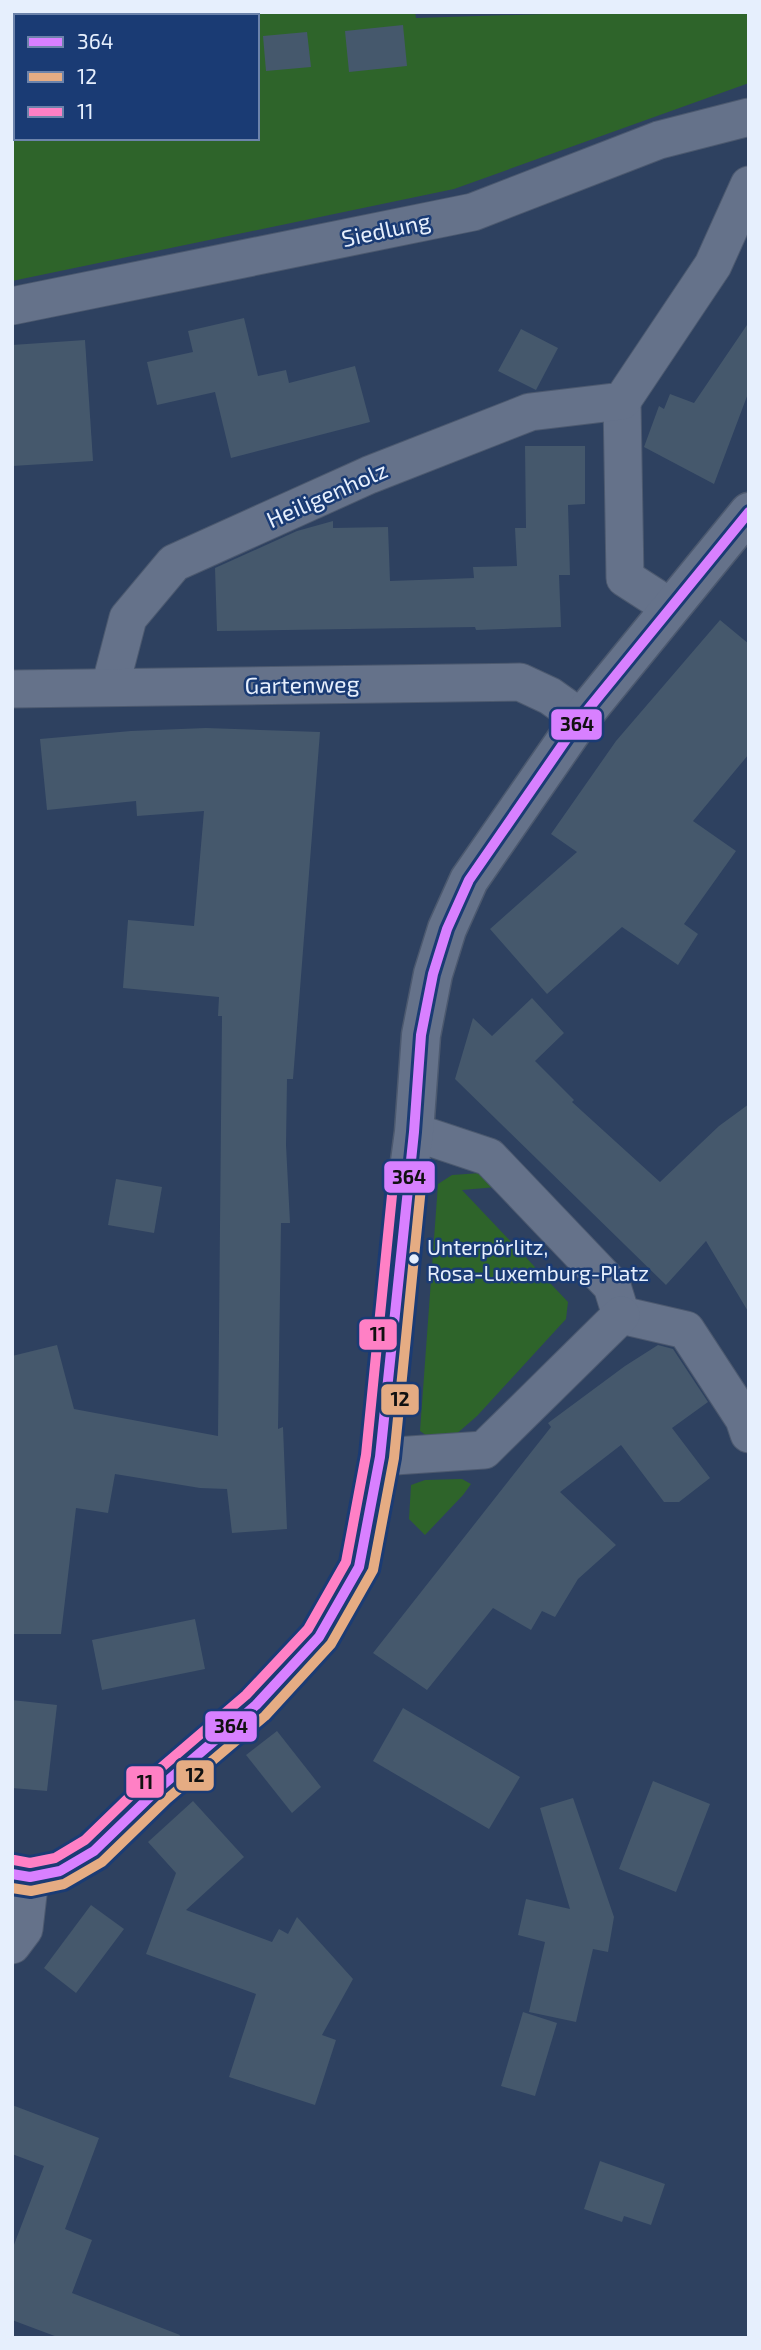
<svg xmlns="http://www.w3.org/2000/svg" width="761" height="2350" font-family="'Exo 2',sans-serif">
  <rect width="100%" height="100%" fill="#2e4160"/>
  <!-- green -->
  <g fill="#2e642a" fill-rule="evenodd">
    <path d="M 12,12 L 415,12 L 416,18 L 611,12 L 749,12 L 749,83 L 454,189 L 12,281 ZM 16,16 L 257,16 L 257,138 L 16,138 Z"/>
    <polygon points="481,1173 497,1187 462,1190 568,1302 566,1319 477,1416 454,1436 430,1438 420,1431 438,1184 452,1175"/>
    <polygon points="462,1479 471,1484 463,1495 425,1535 409,1519 411,1485 425,1480"/>
  </g>
  <!-- building -->
  <g fill="#45586c">
    <polygon points="403,25 407,66 349,72 345,31"/>
    <polygon points="307,32 311,67 266,71 263,36"/>
    <polygon points="244,318 258,376 286,370 289,383 355,366 370,422 231,458 215,392 157,405 147,362 193,352 188,331"/>
    <polygon points="749,322 749,391 714,484 644,447 659,406 664,409 670,394 694,403"/>
    <polygon points="521,329 558,348 536,390 498,371"/>
    <polygon points="85,340 93,461 12,466 12,345"/>
    <polygon points="525,446 585,446 585,504 568,505 570,575 559,575 561,627 476,630 475,627 217,631 215,568 297,531 333,521 333,528 388,527 390,581 474,578 473,567 517,566 515,528 526,528"/>
    <polygon points="720,620 749,644 749,754 693,821 736,851 684,924 698,934 678,965 622,927 547,994 490,929 577,852 551,834 616,741"/>
    <polygon points="206,728 320,732 293,1079 287,1079 286,1145 290,1223 281,1223 278,1429 283,1427 287,1529 232,1533 227,1489 200,1488 115,1474 108,1513 76,1508 61,1634 12,1634 12,1356 57,1345 74,1409 218,1436 222,1016 218,1016 219,997 123,988 128,920 194,926 204,811 137,816 136,801 47,810 40,739 131,731"/>
    <polygon points="532,998 564,1033 535,1061 574,1100 572,1102 660,1182 719,1126 749,1104 749,1313 706,1241 666,1285 455,1079 473,1018 492,1036"/>
    <polygon points="116,1179 162,1187 154,1233 108,1225"/>
    <polygon points="658,1345 673,1349 708,1402 672,1428 710,1478 679,1502 664,1502 621,1445 560,1492 616,1545 578,1579 555,1617 542,1611 531,1630 493,1608 427,1690 373,1653 551,1427 548,1423 625,1366"/>
    <polygon points="195,1619 205,1669 102,1690 92,1640"/>
    <polygon points="12,1700 57,1705 47,1791 12,1788"/>
    <polygon points="403,1708 520,1777 489,1829 373,1761"/>
    <polygon points="277,1731 321,1787 292,1813 246,1755"/>
    <polygon points="653,1781 710,1804 676,1892 619,1869"/>
    <polygon points="573,1798 614,1917 608,1952 593,1949 576,2022 529,2012 545,1942 518,1935 526,1899 570,1909 540,1808"/>
    <polygon points="193,1801 244,1857 186,1910 272,1942 279,1929 288,1934 297,1917 353,1979 322,2035 336,2040 315,2105 229,2077 256,1994 146,1954 176,1873 148,1842"/>
    <polygon points="91,1905 124,1929 76,1993 44,1968"/>
    <polygon points="523,2012 557,2023 535,2096 501,2086"/>
    <polygon points="12,2105 99,2138 65,2229 92,2240 72,2293 180,2335 179,2338 60,2338 12,2320 12,2250 44,2166 12,2154"/>
    <polygon points="600,2161 665,2184 651,2225 624,2216 622,2222 584,2209"/>
  </g>
  <g fill="none" stroke-linecap="round" stroke-linejoin="round">
    <!-- street casing -->
    <g stroke="#4c596f" stroke-width="39">
      <g id="street">
        <polyline points="12,306 473,212 659,140 749,117"/>
        <polyline points="622,401 625,578 670,607"/>
        <polyline points="110,687 128,618 174,563 369,475 530,412 622,401 713,265 749,185"/>
        <polyline points="12,689 520,682 550,696 581,718"/>
        <polyline points="414,1132 489,1157 612,1286 621,1315"/>
        <polyline points="399,1261 408,1176"/>
        <polyline points="621,1315 686,1330 744,1419 749,1434"/>
        <polyline points="380,1457 484,1450 621,1315"/>
        <polyline points="12,1945 24,1929 30,1877"/>
      </g>
    </g>
    <!-- secondary casing -->
    <g stroke="#4c596f" stroke-width="41">
      <g id="secondary">
        <polyline points="408,1176 414,1132 421,1035 433,974 447,929 469,880 581,718 749,512"/>
        <polyline points="12,1874 30,1877 60,1871 94,1851 158,1789 256,1705 319,1637 359,1567 380,1457 399,1261"/>
      </g>
    </g>
    <!-- street -->
    <use href="#street" stroke="#65728a" stroke-width="37"/>
    <!-- secondary -->
    <use href="#secondary" stroke="#65728a" stroke-width="38"/>
    <!-- bus-1 casing -->
    <g stroke="#1a3b74" stroke-width="16">
      <polyline id="bus-1" points="12,1874 30,1877 60,1871 94,1851 158,1789 256,1705 319,1637 359,1567 380,1457 414,1132 421,1035 433,974 447,929 469,880 581,718 749,512"/>
    </g>
    <!-- bus-2 casing -->
    <g stroke="#1a3b74" stroke-width="16">
      <polyline id="bus-2" points="12,1888 31,1891 64,1884 102,1862 167,1799 265,1716 331,1644 373,1570 394,1458 422,1177"/>
    </g>
    <!-- bus-3 casing -->
    <g stroke="#1a3b74" stroke-width="16">
      <polyline id="bus-3" points="14,1860 30,1863 55,1858 85,1840 149,1778 246,1695 308,1629 346,1562 366,1455 394,1175"/>
    </g>
    <!-- bus-1 -->
    <use href="#bus-1" stroke="#d880ff" stroke-width="10"/>
    <!-- bus-2 -->
    <use href="#bus-2" stroke="#e5ac83" stroke-width="10"/>
    <!-- bus-3 -->
    <use href="#bus-3" stroke="#ff80c5" stroke-width="10"/>
  </g>
  <!-- markers -->
  <circle fill="#e6effd" stroke="#1a3b74" stroke-width="2.5" cx="414" cy="1259" r="6"/>
  <g text-anchor="middle" stroke-width="5" stroke-linejoin="round" paint-order="stroke">
    <!-- bus labels -->
    <g font-size="21" fill="#e6effd" stroke="#1a3b74" text-anchor="start">
      <text x="427" y="1255">Unterpörlitz,<tspan x="427" dy="26">Rosa-Luxemburg-Platz</tspan></text>
    </g>
    <!-- street labels -->
    <g font-size="23" fill="#e6effd" stroke="#1a3b74">
      <text transform="translate(386 230) rotate(-12)" y="8">Siedlung</text>
      <text transform="translate(327 495) rotate(-24)" y="8">Heiligenholz</text>
      <text transform="translate(302 685) rotate(-1)" y="8">Gartenweg</text>
    </g>
  </g>
  <g stroke="#1a3b74" stroke-width="2.5">
    <rect x="550" y="708" width="53" height="33" rx="7" fill="#d880ff"/>
    <rect x="383" y="1160" width="53" height="34" rx="7" fill="#d880ff"/>
    <rect x="358" y="1318" width="40" height="33" rx="7" fill="#ff80c5"/>
    <rect x="380" y="1383" width="40" height="33" rx="7" fill="#e5ac83"/>
    <rect x="204" y="1710" width="54" height="33" rx="7" fill="#d880ff"/>
    <rect x="175" y="1759" width="40" height="33" rx="7" fill="#e5ac83"/>
    <rect x="125" y="1765" width="40" height="34" rx="7" fill="#ff80c5"/>
  </g>
  <g font-size="19" text-anchor="middle" font-weight="bold" fill="#111">
    <text x="577" y="731">364</text>
    <text x="409" y="1184">364</text>
    <text x="378" y="1341">11</text>
    <text x="400" y="1406">12</text>
    <text x="231" y="1733">364</text>
    <text x="195" y="1782">12</text>
    <text x="145" y="1789">11</text>
  </g>
  <!-- border -->
  <rect width="761" height="2350" fill="none" stroke="#e6effd" stroke-width="28"/>
  <!-- legend -->
  <rect x="14" y="14" width="245" height="126" fill="#1a3b74" stroke="#6c83ab" stroke-width="2"/>
  <rect x="28" y="37" width="35" height="10" fill="#d880ff" stroke="#6c83ab" stroke-width="2"/>
  <text x="77" y="49" font-size="21" fill="#e6effd">364</text>
  <rect x="28" y="72" width="35" height="10" fill="#e5ac83" stroke="#6c83ab" stroke-width="2"/>
  <text x="77" y="84" font-size="21" fill="#e6effd">12</text>
  <rect x="28" y="107" width="35" height="10" fill="#ff80c5" stroke="#6c83ab" stroke-width="2"/>
  <text x="77" y="119" font-size="21" fill="#e6effd">11</text>
</svg>
